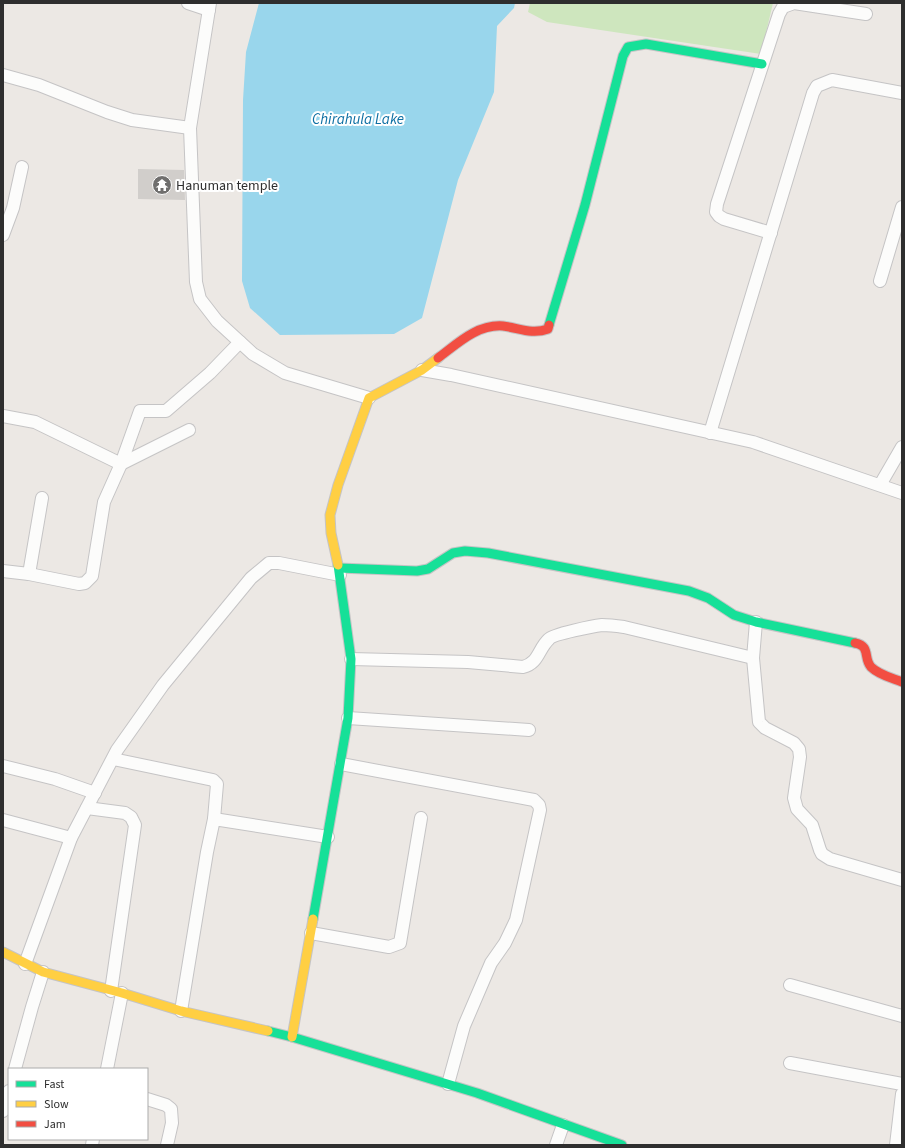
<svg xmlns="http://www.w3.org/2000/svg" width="905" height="1148" font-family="'Source Sans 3',sans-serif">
  <rect width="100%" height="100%" fill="#ece8e4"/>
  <!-- green -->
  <polygon fill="#cee6be" points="530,3 773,3 761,54 547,22 528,12"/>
  <!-- water -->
  <polygon fill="#99d6ec" points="259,3 515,3 514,8 497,26 494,92 458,180 422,318 394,334 280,335 250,308 242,281 243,100 246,52"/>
  <!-- building -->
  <polygon fill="#d1cecb" points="138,169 184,170 185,200 138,199"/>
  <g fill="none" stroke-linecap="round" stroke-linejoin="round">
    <!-- street casing -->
    <g stroke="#c5c4c5" stroke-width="14">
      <g id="street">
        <polyline points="188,3 209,10"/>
        <polyline points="3,75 39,85 107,112 132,120 190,128 210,3"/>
        <polyline points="190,128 196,282 200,299 217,321 253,354 285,373 369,398"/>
        <polyline points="771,233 724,219 719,216 716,212 717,204 779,14 783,7 794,3 866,14"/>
        <polyline points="3,235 13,208 22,167"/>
        <polyline points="880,281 902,207"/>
        <polyline points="422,370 451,375 753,442 902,493"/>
        <polyline points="3,416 35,422 121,464 104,502 92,576 85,583 79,584 29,574"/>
        <polyline points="710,433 813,93 817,86 832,80 902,93"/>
        <polyline points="121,464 140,411 166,411 210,373 240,342"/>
        <polyline points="121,464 189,430"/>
        <polyline points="880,485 902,447"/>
        <polyline points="3,571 29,574 42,498"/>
        <polyline points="756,622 753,658 759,722 765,728 794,743 799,749 800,757 794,798 797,809 812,825 820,850 822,854 830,859 902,880"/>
        <path d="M 351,659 L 468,662 L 523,667 C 539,663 538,649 549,639 C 553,634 594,626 602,625 C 609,625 617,626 624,627 L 753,658"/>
        <polyline points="348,718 529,730"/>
        <polyline points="113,759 213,780 217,784 214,819"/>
        <polyline points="341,764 534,800 539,805 540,810 516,920 505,943 491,963 464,1026 448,1084"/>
        <polyline points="3,766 55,779 95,793"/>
        <polyline points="87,808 125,813 131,817 135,825 111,991"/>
        <polyline points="3,820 71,838"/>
        <polyline points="311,933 389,947 400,943 421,818"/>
        <polyline points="25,964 71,838 117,750 163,685 251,578 269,563 279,563 340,575"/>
        <polyline points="790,985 902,1016"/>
        <polyline points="181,1011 207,852 214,819 328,837"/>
        <polyline points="790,1063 902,1084"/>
        <polyline points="15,1069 32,1007 43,972"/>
        <polyline points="107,1069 122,993"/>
        <polyline points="147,1099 166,1105 171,1109 172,1123 167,1145"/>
        <polyline points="3,1111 9,1091"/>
        <polyline points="92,1145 93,1139"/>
        <polyline points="556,1145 563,1125"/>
        <polyline points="896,1145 902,1094"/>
      </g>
    </g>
    <!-- fast casing -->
    <g stroke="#c5c4c5" stroke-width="11">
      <g id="fast">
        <polyline points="549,325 585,205 623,56 628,47 646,44 762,64"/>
        <polyline points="339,568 417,571 428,569 453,553 465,551 488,553 689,591 708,598 734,615 756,622 855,643"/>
        <polyline points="313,919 348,718 351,659 338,565"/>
        <polyline points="268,1031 292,1037 477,1093 622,1145"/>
      </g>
    </g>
    <!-- slow casing -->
    <g stroke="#c5c4c5" stroke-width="11">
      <g id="slow">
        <polyline points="338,565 331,533 330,515 338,485 369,398 422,370 438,358"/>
        <polyline points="3,952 43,972 122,993 181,1011 268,1031"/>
        <polyline points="292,1037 313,919"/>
      </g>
    </g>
    <!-- jam casing -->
    <g stroke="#c5c4c5" stroke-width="11">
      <g id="jam">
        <path d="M 438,358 C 457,344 477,324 503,326 C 519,328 532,335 548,329 L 549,325"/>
        <path d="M 855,643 C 871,646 863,658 871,667 C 879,675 892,678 902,682"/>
      </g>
    </g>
    <!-- street -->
    <use href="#street" stroke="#fcfcfb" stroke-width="12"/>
    <!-- fast -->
    <use href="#fast" stroke="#16e098" stroke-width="9"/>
    <!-- slow -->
    <use href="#slow" stroke="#ffcf43" stroke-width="9"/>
    <!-- jam -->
    <use href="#jam" stroke="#f24e42" stroke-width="9"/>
  </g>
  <!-- icons -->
  <defs>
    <g id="temple-disc" transform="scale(1)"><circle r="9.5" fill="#706f6e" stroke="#fff"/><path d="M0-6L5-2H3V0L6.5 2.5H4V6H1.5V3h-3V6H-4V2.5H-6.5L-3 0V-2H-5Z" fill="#fff"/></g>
  </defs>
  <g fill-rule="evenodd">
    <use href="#temple-disc" x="162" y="185"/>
  </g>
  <g text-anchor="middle" stroke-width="4" stroke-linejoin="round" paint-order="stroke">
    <!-- poi labels -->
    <g font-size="14" fill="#2e2e2e" stroke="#fff" text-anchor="start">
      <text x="176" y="190">Hanuman temple</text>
    </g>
    <!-- water labels -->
    <g font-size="15" font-style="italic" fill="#0d6fa3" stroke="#fff">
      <text x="358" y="124">Chirahula Lake</text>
    </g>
  </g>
  <!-- border -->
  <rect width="905" height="1148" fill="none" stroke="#2e2e2e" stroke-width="8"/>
  <!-- legend -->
  <rect x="8" y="1068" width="140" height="72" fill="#ffffff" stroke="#ababab"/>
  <rect x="16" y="1081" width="20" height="6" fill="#16e098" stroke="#ababab"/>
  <text x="44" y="1088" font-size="12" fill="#2e2e2e">Fast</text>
  <rect x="16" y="1101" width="20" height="6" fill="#ffcf43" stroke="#ababab"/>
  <text x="44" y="1108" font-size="12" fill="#2e2e2e">Slow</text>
  <rect x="16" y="1121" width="20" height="6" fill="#f24e42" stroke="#ababab"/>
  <text x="44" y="1128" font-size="12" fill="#2e2e2e">Jam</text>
</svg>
